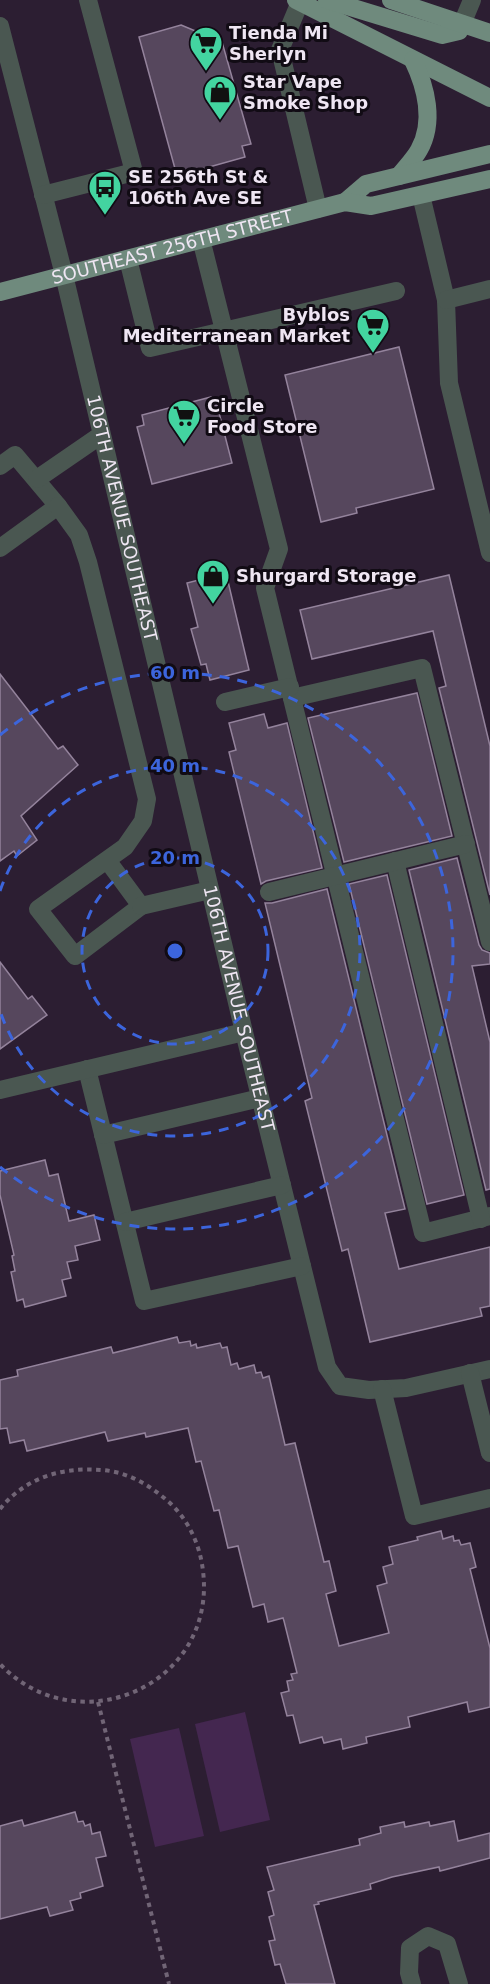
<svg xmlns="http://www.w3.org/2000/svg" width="490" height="1984" font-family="'DejaVu Sans',sans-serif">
  <rect width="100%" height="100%" fill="#2c1e32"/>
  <!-- pitch -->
  <g fill="#442750">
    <polygon points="245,1712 270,1820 220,1832 195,1724"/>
    <polygon points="179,1728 204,1836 155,1847 130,1739"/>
  </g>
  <!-- building -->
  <g fill="#56475d" stroke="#94839c" stroke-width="1.5">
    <polygon points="181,25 222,42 251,144 242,146 245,157 177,176 139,37"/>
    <polygon points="399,347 434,489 356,508 357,513 321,522 285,375"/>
    <polygon points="211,397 213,406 217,405 232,463 152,484 137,427 144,425 142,415"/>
    <polygon points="226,573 249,670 210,680 206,664 201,665 191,629 198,627 187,583"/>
    <polygon points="449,575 490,746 490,895 439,688 446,686 433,631 312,659 300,610"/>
    <polygon points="0,674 58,749 63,746 78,765 21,816 37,840 17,856 14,851 0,861"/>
    <polygon points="417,693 452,836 344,862 308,718"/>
    <polygon points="264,714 268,728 287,723 322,868 266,881 261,884 229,752 236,750 229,723"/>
    <polygon points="457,858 479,945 482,950 490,953 490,964 472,966 490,1042 490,1189 486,1190 409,870"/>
    <polygon points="387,875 464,1195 427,1204 349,884"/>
    <polygon points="327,889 405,1209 385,1213 399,1269 490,1247 490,1306 480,1308 482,1316 370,1342 348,1249 342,1251 305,1101 312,1098 265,903 272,903"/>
    <polygon points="0,962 28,999 32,996 47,1015 0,1049"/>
    <polygon points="45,1160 49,1176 58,1174 69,1221 94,1215 100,1240 75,1246 78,1260 67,1262 71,1278 62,1280 66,1296 25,1307 23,1299 17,1301 11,1272 15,1271 12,1256 14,1255 0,1195 0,1171"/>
    <polygon points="177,1337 179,1343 190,1341 191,1346 196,1344 197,1348 220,1343 222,1348 227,1347 231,1365 237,1363 239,1369 254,1365 256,1373 261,1372 263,1378 269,1376 285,1445 295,1443 324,1562 329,1561 336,1591 326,1594 339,1646 389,1633 377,1586 387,1583 383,1567 393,1564 389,1547 418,1540 417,1537 441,1531 443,1539 453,1536 454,1541 459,1540 461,1545 470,1543 476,1567 470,1569 490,1648 490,1707 469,1712 467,1702 408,1717 410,1727 366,1737 367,1743 343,1749 341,1739 324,1743 322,1737 300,1743 293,1715 287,1716 281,1693 289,1691 287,1681 293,1680 291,1674 297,1673 284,1621 283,1618 268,1622 264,1604 253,1607 238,1546 228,1548 219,1510 214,1511 201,1461 196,1462 188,1428 146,1437 145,1433 108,1441 105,1432 27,1451 24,1440 10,1443 7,1428 0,1429 0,1380 18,1376 17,1370 111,1347 113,1353"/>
    <polygon points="75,1812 78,1822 83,1821 85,1826 90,1824 92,1834 100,1832 106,1856 96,1858 103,1886 80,1893 81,1898 70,1901 73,1910 50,1916 47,1907 0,1919 0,1826 22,1820 24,1826"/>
    <polygon points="454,1821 458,1841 490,1833 490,1858 440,1871 439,1867 392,1877 370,1884 371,1889 318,1902 319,1904 314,1905 335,1984 286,1984 280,1964 275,1965 269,1941 275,1940 269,1917 274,1915 268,1892 274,1890 267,1867 360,1845 359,1839 381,1833 380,1827 404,1822 405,1827 429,1822 430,1826"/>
  </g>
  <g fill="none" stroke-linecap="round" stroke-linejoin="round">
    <!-- path -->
    <g stroke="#716576" stroke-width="4" stroke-dasharray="4.5 4.5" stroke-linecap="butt">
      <path d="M 0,1509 C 26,1477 62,1467 102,1470 C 129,1472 151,1486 170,1503 C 189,1521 200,1545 203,1571 C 217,1685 78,1746 0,1664"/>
      <polyline points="98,1702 169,1984"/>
    </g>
    <!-- minor -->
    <g stroke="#4a5751" stroke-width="18">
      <polyline points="300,2 280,50 318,209"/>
      <polyline points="462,24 472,0"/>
      <path id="s1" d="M 0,26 L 64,275 L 244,1032 L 327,1367 L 340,1386 L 369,1390 L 406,1388 L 490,1369"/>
      <polyline points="43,195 134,172 88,0"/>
      <polyline points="421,195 446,300 449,383 490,553"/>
      <polyline points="201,239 279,549 265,588 423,1233 490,1216"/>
      <polyline points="128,259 150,348 396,291"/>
      <polyline points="446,300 490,289"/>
      <polyline points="0,466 15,455 58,506 0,548"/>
      <polyline points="37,479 101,435"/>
      <polyline points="58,506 79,535 88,562 147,799 143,821 125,847 38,909 75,956 141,906 107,860"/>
      <polyline points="292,698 422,668 490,942"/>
      <polyline points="225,702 290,687"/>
      <polyline points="395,861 481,1219"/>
      <polyline points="269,892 466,844"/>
      <polyline points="141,906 210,890"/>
      <polyline points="87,1069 144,1301 302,1266"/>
      <polyline points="0,1090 244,1032"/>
      <polyline points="103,1135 260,1098"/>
      <polyline points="125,1222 282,1185"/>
      <polyline points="470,1373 490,1453"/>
      <polyline points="382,1389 414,1516 490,1498"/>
      <polyline points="412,1984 409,1973 410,1948 428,1936 447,1944 459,1984"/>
    </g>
    <!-- major -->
    <g stroke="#6f8a7d" stroke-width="18">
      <polyline points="296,0 490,98"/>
      <polyline points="327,0 442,35 459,31 462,24"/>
      <polyline points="391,0 490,33"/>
      <path d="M 399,176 C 406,167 414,159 419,150 C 435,122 426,87 413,60"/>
      <polyline points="345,202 366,184 490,154"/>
      <path id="s2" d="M 0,292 L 345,202 L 371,206 L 490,179"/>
    </g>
  </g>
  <!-- distance rings -->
  <g fill="none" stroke="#3c65dc" stroke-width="3" stroke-dasharray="10 8">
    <circle cx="175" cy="951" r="93"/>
    <path d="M0 891A185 185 0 1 1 0 1011"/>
    <path d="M0 735A278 278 0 1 1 0 1167"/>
  </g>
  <!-- icons -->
  <defs>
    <g id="supermarket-pin" transform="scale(1.725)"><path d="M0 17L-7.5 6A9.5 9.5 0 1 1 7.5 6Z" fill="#43d4a0" stroke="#110b14"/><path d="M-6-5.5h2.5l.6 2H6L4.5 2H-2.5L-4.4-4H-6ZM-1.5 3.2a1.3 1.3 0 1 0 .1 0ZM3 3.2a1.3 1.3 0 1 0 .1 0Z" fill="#111"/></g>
    <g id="shop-pin" transform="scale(1.725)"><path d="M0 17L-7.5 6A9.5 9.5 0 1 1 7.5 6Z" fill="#43d4a0" stroke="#110b14"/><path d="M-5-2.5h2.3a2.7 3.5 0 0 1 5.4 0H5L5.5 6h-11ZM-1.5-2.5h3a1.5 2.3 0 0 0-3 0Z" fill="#111"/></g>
    <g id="bus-pin" transform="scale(1.725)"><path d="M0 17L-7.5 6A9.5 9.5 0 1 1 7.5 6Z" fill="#43d4a0" stroke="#110b14"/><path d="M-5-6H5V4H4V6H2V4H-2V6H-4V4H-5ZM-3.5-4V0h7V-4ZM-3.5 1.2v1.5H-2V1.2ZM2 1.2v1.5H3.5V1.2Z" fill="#111"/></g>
  </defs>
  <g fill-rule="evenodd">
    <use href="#supermarket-pin" x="206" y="43"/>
    <use href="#shop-pin" x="220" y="92"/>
    <use href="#bus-pin" x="105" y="187"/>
    <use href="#supermarket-pin" x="373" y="325"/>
    <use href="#supermarket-pin" x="184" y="416"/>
    <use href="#shop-pin" x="213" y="576"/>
  </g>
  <g text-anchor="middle" stroke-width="6" stroke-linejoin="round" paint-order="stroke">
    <!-- poi labels -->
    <g font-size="18" font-weight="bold" fill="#efe6f3" stroke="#110b14" text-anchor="start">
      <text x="229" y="39">Tienda Mi<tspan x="229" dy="21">Sherlyn</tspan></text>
      <text x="243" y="88">Star Vape<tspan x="243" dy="21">Smoke Shop</tspan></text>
      <text x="128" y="183">SE 256th St &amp;<tspan x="128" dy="21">106th Ave SE</tspan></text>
      <text x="350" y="321" text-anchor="end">Byblos<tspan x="350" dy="21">Mediterranean Market</tspan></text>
      <text x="207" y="412">Circle<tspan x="207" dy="21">Food Store</tspan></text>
      <text x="236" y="582">Shurgard Storage</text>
    </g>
    <!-- street labels -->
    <g font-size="18" fill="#efe6f3" stroke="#110b14">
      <text dy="6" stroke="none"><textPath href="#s2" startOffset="178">SOUTHEAST 256TH STREET</textPath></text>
      <text dy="6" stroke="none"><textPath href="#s1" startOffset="507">106TH AVENUE SOUTHEAST</textPath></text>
      <text dy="6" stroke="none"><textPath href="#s1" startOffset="1011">106TH AVENUE SOUTHEAST</textPath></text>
    </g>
  </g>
  <circle cx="175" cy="951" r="9" fill="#3c65dc" stroke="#110b14" stroke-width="3"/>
  <g font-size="18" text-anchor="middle" font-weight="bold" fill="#3c65dc" stroke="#110b14" stroke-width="6" stroke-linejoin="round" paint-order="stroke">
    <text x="175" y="679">60 m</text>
    <text x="175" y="772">40 m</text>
    <text x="175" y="864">20 m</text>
  </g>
</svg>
